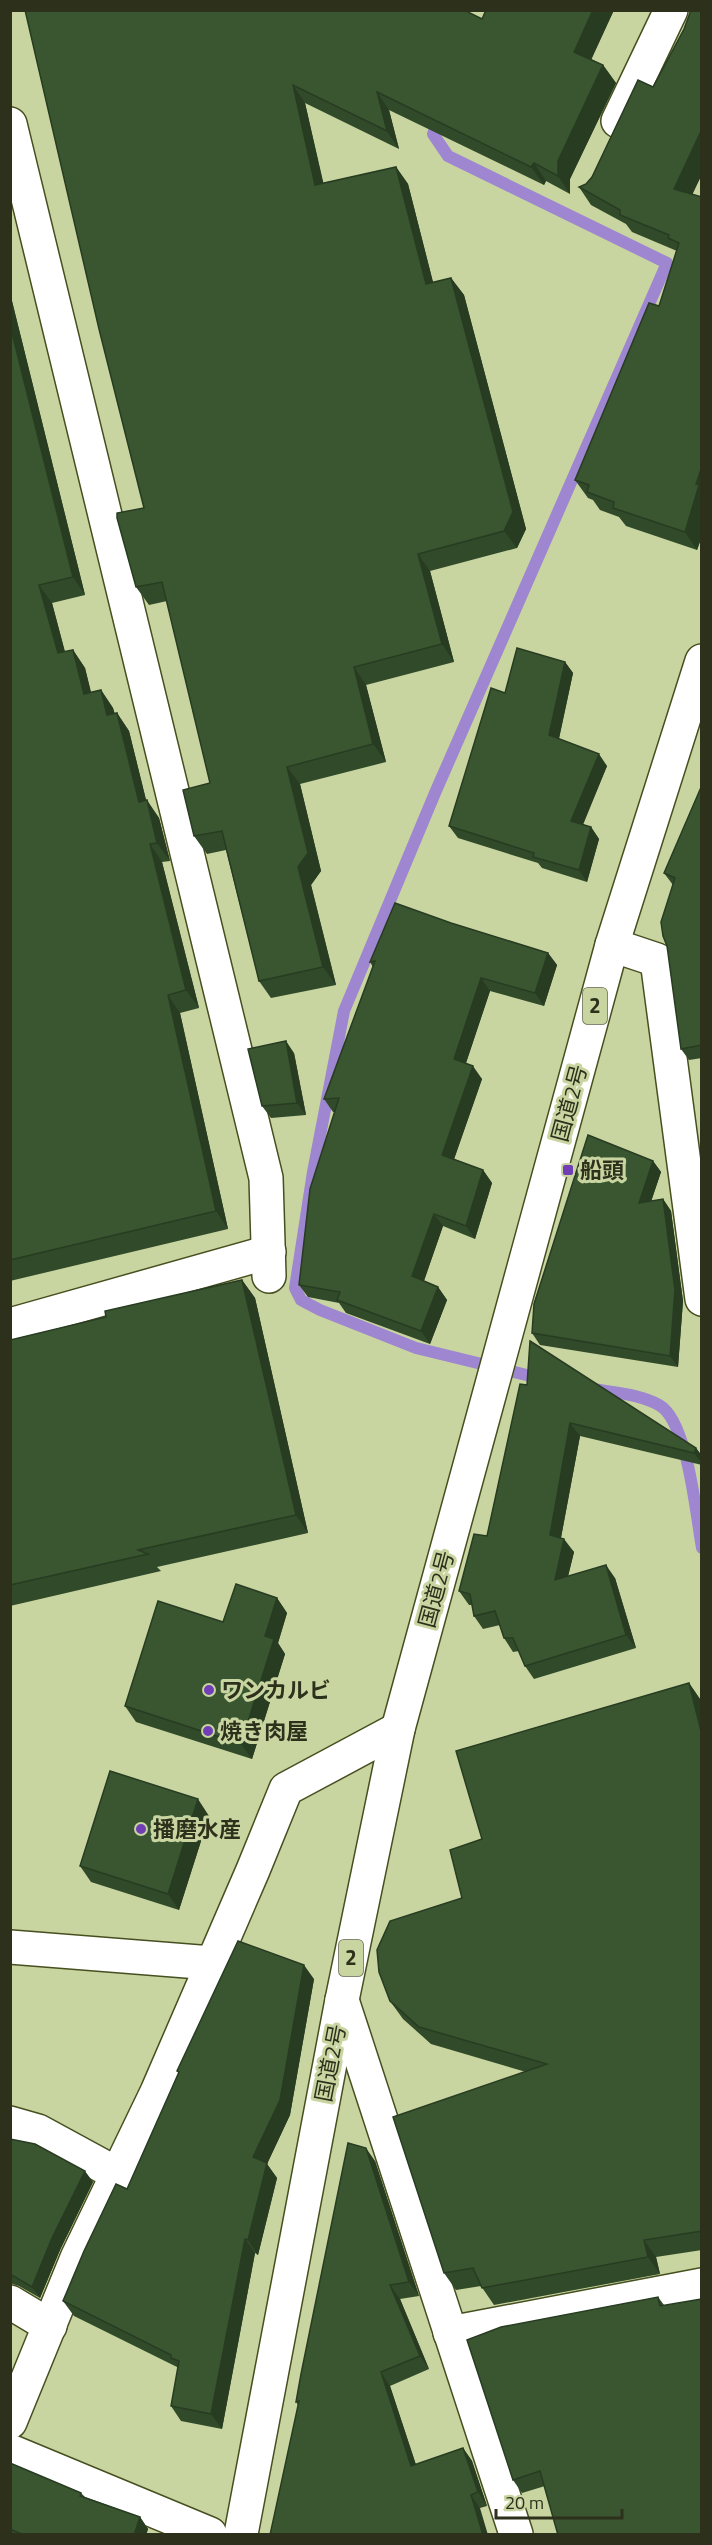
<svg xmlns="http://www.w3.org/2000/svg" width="712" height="2545" font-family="'Titillium Web','Noto Sans JP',sans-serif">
  <rect width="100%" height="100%" fill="#c9d5a1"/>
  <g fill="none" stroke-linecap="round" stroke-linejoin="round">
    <!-- stream -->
    <g stroke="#9e86d1" stroke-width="12">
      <polyline points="440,117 433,134 448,156 667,263 435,793 344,1011 313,1172 295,1288 301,1300 320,1310 416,1348 543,1379"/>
      <path d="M 593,1389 C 615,1393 640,1394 659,1405 C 688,1421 696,1516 702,1548"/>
    </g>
    <!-- minor casing -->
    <g stroke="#464f1f" stroke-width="36">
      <g id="minor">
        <polyline points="618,121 671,10"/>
        <polyline points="10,124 266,1178 269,1276"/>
        <polyline points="612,945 657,960 702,1299"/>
        <polyline points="10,1325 269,1252"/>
        <polyline points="10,1947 212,1963"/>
        <polyline points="342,2000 516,2534"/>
        <polyline points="10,2123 38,2131 117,2174"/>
        <polyline points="10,2302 50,2326"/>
        <polyline points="450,2333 702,2285"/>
        <polyline points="10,2422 77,2258 157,2092 253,1870 286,1789 398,1729"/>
        <polyline points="10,2451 210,2534"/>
      </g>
    </g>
    <!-- highway casing -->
    <g stroke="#464f1f" stroke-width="36">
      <polyline id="highway" points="241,2534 342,2000 398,1729 612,945 702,661"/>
    </g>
    <!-- minor -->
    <use href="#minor" stroke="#fff" stroke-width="33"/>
    <!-- highway -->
    <use href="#highway" stroke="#fff" stroke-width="33"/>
  </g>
  <!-- wall -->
  <g fill="#314a29">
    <polygon points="25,10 482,19 614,10 591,59 603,65 616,83 570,179 570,194 546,181 544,185 389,110 399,149 305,103 323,183 396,167 408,184 433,282 451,278 464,295 526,529 517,548 430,571 454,662 366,685 386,762 300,784 321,871 311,885 336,985 271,998 259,981 226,850 207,854 194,836 210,783 167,601 149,605 136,587 144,508"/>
    <polygon points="702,10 702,174 692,194 702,197 702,536 697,550 626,526 619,517 600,510 593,500 588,498 575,480 659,306 677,251 632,232 626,224 591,205 579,187 586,184 592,177 653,87 684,29"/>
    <polygon points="10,293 85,595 52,603 65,652 73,650 85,668 91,693 101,690 113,708 115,714 117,713 129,731 146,800 159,818 170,861 162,862 199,1008 180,1013 228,1229 10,1281"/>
    <polygon points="565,662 573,673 559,739 607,766 583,825 591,827 599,839 587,882 542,868 538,863 458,838 449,826"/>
    <polygon points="702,785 702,1058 689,1060 681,1049 673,885 664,873"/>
    <polygon points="451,923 548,953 557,965 544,1006 490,991 466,1063 482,1079 454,1159 483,1170 492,1183 475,1239 443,1226 424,1281 438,1287 447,1300 430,1344 346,1313 339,1303 308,1297 299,1285 335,1112 333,1112 324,1099 373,967 370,962"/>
    <polygon points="294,1053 306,1115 271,1118 262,1106"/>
    <polygon points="653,1161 661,1172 651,1201 663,1199 671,1211 683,1301 678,1367 540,1345 532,1333"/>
    <polygon points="242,1280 255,1298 308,1533 157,1567 161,1571 10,1606 10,1340 106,1317"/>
    <polygon points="520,1384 696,1448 702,1456 702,1465 580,1436 561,1538 574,1552 568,1576 615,1578 636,1648 534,1679 525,1666 519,1651 513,1652 504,1638 500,1625 483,1629 474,1616 472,1605 469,1605 459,1591 487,1536"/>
    <polygon points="277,1598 287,1613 278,1643 285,1654 252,1759 136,1722 125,1706 223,1622"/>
    <polygon points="689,1683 702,1702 702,2250 656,2257 660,2274 494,2305 481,2286 456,2290 444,2273 526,2072 431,2044 403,2019 390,2001 462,1898 482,1839"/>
    <polygon points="209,1816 179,1910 91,1882 80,1866"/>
    <polygon points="314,1979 290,2115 267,2164 277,2178 258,2255 255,2253 222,2429 181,2421 171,2406 178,2369 177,2367 74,2316 63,2301 127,2189 179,2073 177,2071"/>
    <polygon points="10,2139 93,2182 60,2250 40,2298 19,2286 10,2283"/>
    <polygon points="375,2161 419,2296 400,2299 429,2369 390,2386 416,2465 463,2448 472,2461 487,2506 480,2508 298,2405 296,2402"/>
    <polygon points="658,2297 664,2305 545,2486 522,2493 513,2480"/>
    <polygon points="10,2463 81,2493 85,2497 140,2517 148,2529 146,2535 10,2535"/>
  </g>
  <!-- shaded-wall -->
  <g fill="#283c22">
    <polygon points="593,10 614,10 587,69 574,52"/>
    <polygon points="603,65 616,83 570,179 570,194 558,176 558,161"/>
    <polygon points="293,85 305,103 328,203 315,185"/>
    <polygon points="377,92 389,110 399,149 387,131"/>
    <polygon points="702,129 702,174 687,206 674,189"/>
    <polygon points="534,163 546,181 544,185 531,167"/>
    <polygon points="396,167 408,184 438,302 426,284"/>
    <polygon points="451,278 464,295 526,529 517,548 504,531"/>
    <polygon points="10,293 85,595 73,577 10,325"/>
    <polygon points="702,466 702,536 697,550 685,532 696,484"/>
    <polygon points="418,554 430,571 454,662 442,644"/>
    <polygon points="39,585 52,603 70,671 58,653"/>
    <polygon points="73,650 85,668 96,712 84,694"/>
    <polygon points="565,662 573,673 557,747 549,735"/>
    <polygon points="354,667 366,685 386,762 373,744"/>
    <polygon points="101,690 113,708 119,732 107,715"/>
    <polygon points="117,713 129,731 151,820 139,802"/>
    <polygon points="599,754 607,766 579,833 571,821"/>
    <polygon points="287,767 300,784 321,871 311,885 336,985 323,967 298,867"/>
    <polygon points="147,800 159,818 170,861 157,843"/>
    <polygon points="591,827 599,839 587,882 579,870"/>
    <polygon points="150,844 162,862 199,1008 186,990"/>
    <polygon points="548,953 557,965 544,1006 535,993"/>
    <polygon points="481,978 490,991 463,1072 454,1059"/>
    <polygon points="168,995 180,1013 228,1229 216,1211"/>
    <polygon points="286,1041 294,1053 306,1115 297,1103"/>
    <polygon points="473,1066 482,1079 451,1168 442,1155"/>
    <polygon points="653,1161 661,1172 647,1214 639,1203"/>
    <polygon points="483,1170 492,1183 475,1239 466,1226"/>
    <polygon points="663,1199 671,1211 683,1301 678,1367 670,1356"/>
    <polygon points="434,1214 443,1226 421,1289 412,1276"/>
    <polygon points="242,1280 255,1298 308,1533 296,1515"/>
    <polygon points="438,1287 447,1300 430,1344 421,1331"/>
    <polygon points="570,1423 580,1436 559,1548 550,1535"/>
    <polygon points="696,1448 702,1456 702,1463 694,1453"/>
    <polygon points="564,1539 574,1552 564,1593 555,1580"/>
    <polygon points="606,1565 615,1578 636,1648 626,1635"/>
    <polygon points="277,1598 287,1613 278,1643 285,1654 252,1759 241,1744 265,1636"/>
    <polygon points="689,1683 702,1702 702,1735"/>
    <polygon points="198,1799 209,1816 179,1910 168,1894"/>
    <polygon points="304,1965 314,1979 290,2115 267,2164 277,2178 258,2255 248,2240 253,2157"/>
    <polygon points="366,2148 375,2161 419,2296 409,2282"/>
    <polygon points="85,2171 93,2182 60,2250 40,2298 32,2287 52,2238"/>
    <polygon points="245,2239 255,2253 222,2429 211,2414"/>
    <polygon points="644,2240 656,2257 660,2274 648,2257"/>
    <polygon points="390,2285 400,2299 429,2369 420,2356"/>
    <polygon points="381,2372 390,2386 421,2480 411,2466"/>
    <polygon points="463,2448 472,2461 487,2506 478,2492"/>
    <polygon points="471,2495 480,2508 488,2535 483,2535"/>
    <polygon points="140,2517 148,2529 146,2535 134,2535"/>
  </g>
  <!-- building -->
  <g fill="#395630" stroke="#283c22" stroke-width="1.5">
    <polygon points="25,10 464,10 482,19 486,10 593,10 574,52 603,65 558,161 558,176 534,163 531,167 377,92 387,131 293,85 315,185 396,167 426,284 451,278 513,512 504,531 418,554 442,644 354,667 373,744 287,767 308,853 298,867 323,967 259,981 222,831 194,836 183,790 210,783 162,582 136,587 117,518 117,513 144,508 99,329"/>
    <polygon points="691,10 702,10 702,129 674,189 702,197 702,466 696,484 699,485 685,532 613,508 614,502 587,492 589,485 575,480 649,303 659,306 679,243 668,238 669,235 620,215 620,210 579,187 586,184 592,177 638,80 653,87 684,29"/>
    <polygon points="10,325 73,577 39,585 58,653 73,650 84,694 101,690 107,715 117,713 139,802 147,800 157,843 150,844 186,990 168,995 216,1211 10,1260"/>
    <polygon points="517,648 565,662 549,735 599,754 571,821 591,827 579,870 533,857 534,853 449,826 491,688 505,693"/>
    <polygon points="702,785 702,1045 681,1049 667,946 663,936 661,922 675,878 664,873"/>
    <polygon points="395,903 451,923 548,953 535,993 481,978 454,1059 473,1066 442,1155 483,1170 466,1226 434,1214 412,1276 438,1287 421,1331 337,1300 340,1292 299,1285 310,1189 339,1098 324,1099 375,961 370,962"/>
    <polygon points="286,1041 297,1103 262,1106 248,1049"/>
    <polygon points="588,1135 653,1161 639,1203 663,1199 675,1290 670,1356 532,1333 534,1304"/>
    <polygon points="242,1280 296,1515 138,1550 148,1554 10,1585 10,1340 106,1317 105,1311"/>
    <polygon points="530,1341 696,1448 694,1453 570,1423 550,1535 564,1539 555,1580 606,1565 626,1635 525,1666 513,1638 504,1638 495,1611 474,1616 470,1594 459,1591 474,1534 487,1536 520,1384 527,1385"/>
    <polygon points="236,1584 277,1598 265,1636 274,1639 241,1744 125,1706 158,1601 223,1622"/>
    <polygon points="689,1683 702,1735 702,2231 644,2240 648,2257 482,2288 473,2268 444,2273 393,2117 547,2064 419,2027 390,2001 379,1972 377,1950 390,1921 462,1898 450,1850 482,1839 456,1751"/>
    <polygon points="110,1771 198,1799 168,1894 80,1866"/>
    <polygon points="238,1941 304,1965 280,2100 253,2157 267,2163 248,2240 245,2239 211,2414 171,2406 179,2361 171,2358 171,2355 63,2301 84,2251 116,2184 127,2189 179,2072 177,2071"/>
    <polygon points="10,2139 35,2144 85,2171 52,2238 32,2287 10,2274"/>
    <polygon points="348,2143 366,2148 409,2282 390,2285 420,2356 381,2372 411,2466 463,2448 478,2492 471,2495 483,2535 270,2535 299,2401 296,2402 301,2374"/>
    <polygon points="658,2297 660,2306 702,2299 702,2535 558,2535 540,2471 513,2480 467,2340 501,2327"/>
    <polygon points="10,2463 81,2493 80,2496 140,2517 134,2535 24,2535 10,2529"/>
  </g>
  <!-- markers -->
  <g fill="#703fb6" stroke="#c9d5a1" stroke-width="2">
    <rect x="562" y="1164" width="12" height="12" rx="3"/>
    <circle cx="209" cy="1690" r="6"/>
    <circle cx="208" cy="1731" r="6"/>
    <circle cx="141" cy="1829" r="6"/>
  </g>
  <g text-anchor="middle" stroke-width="6" stroke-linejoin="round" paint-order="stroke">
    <!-- shield labels -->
    <g fill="#c9d5a1" stroke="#5c6244" stroke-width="1.5">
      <rect x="583" y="988" width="24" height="36" rx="4.5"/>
      <rect x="339" y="1940" width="24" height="36" rx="4.5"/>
    </g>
    <g font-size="21" font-weight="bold" fill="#2d311c">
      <text x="595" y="1013">2</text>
      <text x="351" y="1965">2</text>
    </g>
    <!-- street labels -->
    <g font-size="22" fill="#2d311c" stroke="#c9d5a1">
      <text transform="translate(569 1103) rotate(-75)" y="8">国道2号</text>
      <text transform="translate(436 1589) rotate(-75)" y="8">国道2号</text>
      <text transform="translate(330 2063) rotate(-79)" y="8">国道2号</text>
    </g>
    <!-- poi labels -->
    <g font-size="22" font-weight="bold" fill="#2d311c" stroke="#c9d5a1" text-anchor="start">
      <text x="580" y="1178">船頭</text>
      <text x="221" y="1698">ワンカルビ</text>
      <text x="220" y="1739">焼き肉屋</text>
      <text x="153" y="1837">播磨水産</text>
    </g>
  </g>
  <!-- border -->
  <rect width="712" height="2545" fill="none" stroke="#2d311c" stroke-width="24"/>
  <!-- scale -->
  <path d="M496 2509v9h126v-9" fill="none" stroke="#2d311c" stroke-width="3"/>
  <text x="505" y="2509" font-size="18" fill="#2d311c" stroke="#c9d5a1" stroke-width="4.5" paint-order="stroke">20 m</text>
</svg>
